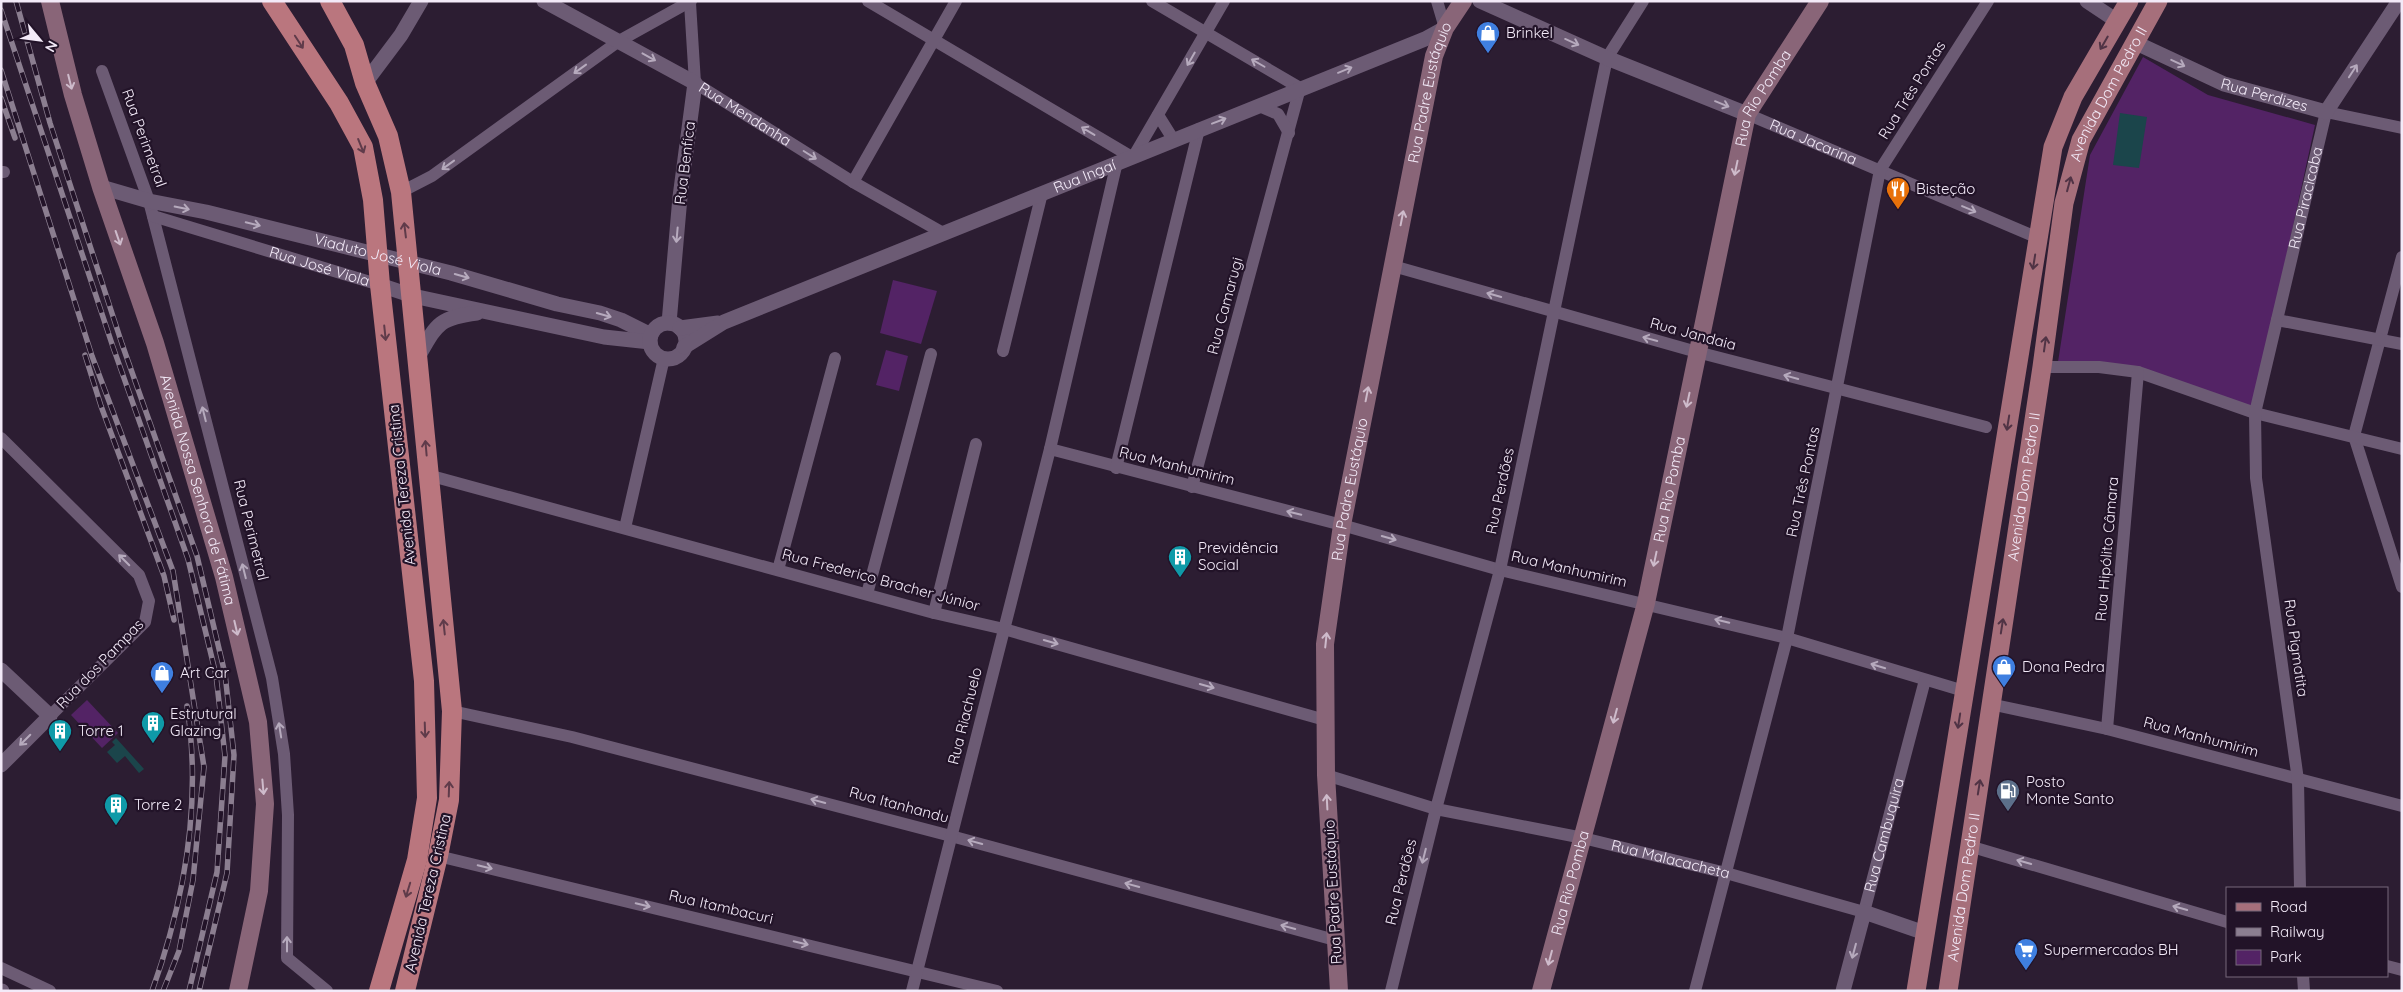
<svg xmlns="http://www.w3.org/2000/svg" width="2403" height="992" font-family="Quicksand,sans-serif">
  <rect width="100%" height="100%" fill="#2c1d32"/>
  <!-- green -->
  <g fill="#532365">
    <polygon points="2143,57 2208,95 2315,125 2253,410 2132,366 2058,362 2090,155"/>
    <polygon points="893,280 937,291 921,344 880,333"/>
    <polygon points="886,350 908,356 899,391 876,385"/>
    <polygon points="87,700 118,733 102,748 71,715"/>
  </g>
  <!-- water -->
  <g fill="#1b454b">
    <polygon points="2120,113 2147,117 2139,168 2113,165"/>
    <polygon points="116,738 144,769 139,773 125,756 117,763 107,752 115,745 112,742"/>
  </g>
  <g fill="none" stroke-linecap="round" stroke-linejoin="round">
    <!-- minor -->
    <g stroke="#6c5b74" stroke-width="12">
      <polyline points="868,1 1130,156"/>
      <polyline points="1152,1 1300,88 1192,487"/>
      <polyline points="1437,1 1445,28"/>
      <path id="s1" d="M 690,3 L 695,83 L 853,182 L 943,233"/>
      <polyline points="102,71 149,201 272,678 284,754 288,815 287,958 327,991"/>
      <polyline points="1259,106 1278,114 1289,133"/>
      <path id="s2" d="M 1747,114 L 2038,238"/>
      <polyline points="1158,115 1173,139"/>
      <polyline points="1135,154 1224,1"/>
      <polyline points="1,172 4,172"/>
      <polyline points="853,182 956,1"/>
      <polyline points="401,192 432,176 619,41 691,1"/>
      <path id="s3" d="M 153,216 L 380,285"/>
      <polyline points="2402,257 2354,436 2402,587"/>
      <polyline points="1393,266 1697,352 1986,427"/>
      <polyline points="2277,320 2402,344"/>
      <polyline points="1003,351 1042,193"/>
      <polyline points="2042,367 2099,367 2138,372 2255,413 2402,449"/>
      <polyline points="1,438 139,575 149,601 145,622 50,716"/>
      <polyline points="1050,449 1342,525 1500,570 1787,638 1964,691"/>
      <polyline points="1116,468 1199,129"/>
      <polyline points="428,475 934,613 1004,629 1325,720"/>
      <polyline points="625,528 664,358"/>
      <polyline points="778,570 835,358"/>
      <polyline points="867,594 931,354"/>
      <polyline points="934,613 976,444"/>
      <polyline points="1990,704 2107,729 2402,806"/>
      <polyline points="452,711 572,737 951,836 1335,940"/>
      <polyline points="2107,729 2138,372"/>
      <path id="s4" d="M 1326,775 L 1436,809 L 1583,838 L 1726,873 L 1864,912 L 1925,680"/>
      <polyline points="1969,846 2227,922"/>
      <polyline points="438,856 997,991"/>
      <path id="s5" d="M 2300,888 L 2298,780 L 2256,478 L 2255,413 L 2326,112 L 2402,128"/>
      <polyline points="2387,966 2402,970"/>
      <polyline points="1,968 50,991"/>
      <polyline points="2303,976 2304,991"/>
      <polyline points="912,991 1050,449 1117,162"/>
      <polyline points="1391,991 1436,809 1500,570 1607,58 1643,1"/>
      <polyline points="1695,991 1787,638 1880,170 1988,1"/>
    </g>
    <!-- tertiary -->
    <g stroke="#6c5b74" stroke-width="15">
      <polyline points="544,1 695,83 680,197 669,323"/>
      <polyline points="1480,1 1607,58 1747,114"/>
      <polyline points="2087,1 2117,21"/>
      <path id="s6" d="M 2134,42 L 2224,84 L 2326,112 L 2399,1"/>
      <polyline points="365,83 401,35 421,1"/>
      <path id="s7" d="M 101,187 L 149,201 L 206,212 L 451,273 L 557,304 L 600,313 L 621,320 L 651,335"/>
      <polyline points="380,285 413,296 604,337 650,342"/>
      <circle cx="668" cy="341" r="18"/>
      <polyline points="680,328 718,323"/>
      <path id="s8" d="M 684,347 L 724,322 L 1425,39 L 1445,28"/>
      <path d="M 418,357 C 437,324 438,318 477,313"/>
      <polyline points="1,670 50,716 1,765"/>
      <polyline points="1,991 2,991"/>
      <polyline points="1843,991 1864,912 1925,933"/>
    </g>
    <!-- secondary -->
    <g stroke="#896578" stroke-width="18">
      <path id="s9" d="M 50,1 L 73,95 L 101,187 L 155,343 L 224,577 L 258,722 L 265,804 L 259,891 L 238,991"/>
      <path id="s10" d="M 1339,991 L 1326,775 L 1325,644 L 1342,525 L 1434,56 L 1445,28 L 1463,1"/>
      <path id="s11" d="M 1541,991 L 1646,603 L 1747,114 L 1820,1"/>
    </g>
    <!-- primary -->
    <g stroke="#a66f7b" stroke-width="19">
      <polyline points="1916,991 2053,147 2073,97 2129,1"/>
      <path id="s12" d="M 1948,991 L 2042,367 L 2064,203 L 2081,140 L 2158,1"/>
    </g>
    <!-- trunk -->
    <g stroke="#ba767e" stroke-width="20">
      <polyline points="272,1 339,103 363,147 373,200 380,285 424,681 427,798 417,860 379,991"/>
      <polyline points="330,1 354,45 365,83 388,136 401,192 452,711 449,800 438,856 405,991"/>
    </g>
    <!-- rail casing -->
    <g stroke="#8b7e90" stroke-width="5.5">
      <g id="rail">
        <polyline points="16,1 50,123 122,344 197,556 225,674 234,755 227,873 199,991"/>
        <polyline points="1,10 113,347 188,559 216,675 225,756 217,872 189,991"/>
        <polyline points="1,70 92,356 173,571 204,767 193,880 179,951 163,991"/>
        <polyline points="1,98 15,138"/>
        <polyline points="85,355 101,406 164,576 174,620"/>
        <path d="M 152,991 C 185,899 202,803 187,706"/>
      </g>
    </g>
    <!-- rail -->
    <use href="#rail" stroke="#221328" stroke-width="4" stroke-dasharray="11" stroke-linecap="butt"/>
  </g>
  <!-- one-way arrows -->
  <defs><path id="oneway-shaft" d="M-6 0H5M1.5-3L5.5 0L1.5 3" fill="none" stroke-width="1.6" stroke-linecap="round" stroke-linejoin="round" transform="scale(1.25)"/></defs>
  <g stroke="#5f3b4a">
    <use href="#oneway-shaft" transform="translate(299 42) rotate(57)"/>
    <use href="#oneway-shaft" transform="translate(361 146) rotate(68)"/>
    <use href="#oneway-shaft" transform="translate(405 230) rotate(-97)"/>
    <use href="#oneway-shaft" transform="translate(385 333) rotate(84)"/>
    <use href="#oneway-shaft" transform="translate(426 448) rotate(-95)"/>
    <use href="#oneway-shaft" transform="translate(444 627) rotate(-96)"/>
    <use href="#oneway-shaft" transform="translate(425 730) rotate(88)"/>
    <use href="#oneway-shaft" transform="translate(449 789) rotate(-88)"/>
    <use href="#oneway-shaft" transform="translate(408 890) rotate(107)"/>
  </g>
  <g stroke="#b6aabd">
    <use href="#oneway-shaft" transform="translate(1572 42) rotate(24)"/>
    <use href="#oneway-shaft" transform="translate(649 57) rotate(29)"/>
    <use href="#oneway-shaft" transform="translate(1191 59) rotate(120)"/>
    <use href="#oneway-shaft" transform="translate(1258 63) rotate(-150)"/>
    <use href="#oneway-shaft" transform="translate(2178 63) rotate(25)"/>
    <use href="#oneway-shaft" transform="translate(580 69) rotate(144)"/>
    <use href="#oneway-shaft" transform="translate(1345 70) rotate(-22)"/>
    <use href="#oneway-shaft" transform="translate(2353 71) rotate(-57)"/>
    <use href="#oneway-shaft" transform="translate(1722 104) rotate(22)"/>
    <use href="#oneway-shaft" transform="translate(1219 121) rotate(-21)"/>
    <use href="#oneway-shaft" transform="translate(1088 131) rotate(-149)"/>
    <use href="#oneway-shaft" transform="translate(810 155) rotate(32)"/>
    <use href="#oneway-shaft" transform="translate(448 165) rotate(144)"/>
    <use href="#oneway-shaft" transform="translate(182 208) rotate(11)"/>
    <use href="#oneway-shaft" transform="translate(1969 209) rotate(23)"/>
    <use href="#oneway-shaft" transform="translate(253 224) rotate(14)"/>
    <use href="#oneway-shaft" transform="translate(677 235) rotate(95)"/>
    <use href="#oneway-shaft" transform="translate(462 276) rotate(16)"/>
    <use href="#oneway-shaft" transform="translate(1494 295) rotate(-164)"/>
    <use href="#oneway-shaft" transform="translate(604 315) rotate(16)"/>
    <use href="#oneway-shaft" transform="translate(1650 339) rotate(-165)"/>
    <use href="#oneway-shaft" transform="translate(1791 377) rotate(-165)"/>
    <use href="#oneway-shaft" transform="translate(204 414) rotate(-104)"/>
    <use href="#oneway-shaft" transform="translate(1294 513) rotate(-166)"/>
    <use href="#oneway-shaft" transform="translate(1389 538) rotate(16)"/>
    <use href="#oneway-shaft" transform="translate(124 560) rotate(-135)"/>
    <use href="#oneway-shaft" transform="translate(244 571) rotate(-104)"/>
    <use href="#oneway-shaft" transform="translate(1722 621) rotate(-166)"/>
    <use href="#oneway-shaft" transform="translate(1051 642) rotate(16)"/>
    <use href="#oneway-shaft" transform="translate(1878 666) rotate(-163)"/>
    <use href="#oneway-shaft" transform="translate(1207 686) rotate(16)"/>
    <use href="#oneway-shaft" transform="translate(280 730) rotate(-99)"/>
    <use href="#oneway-shaft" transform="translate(25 740) rotate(135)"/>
    <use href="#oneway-shaft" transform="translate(818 801) rotate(-165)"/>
    <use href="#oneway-shaft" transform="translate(975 842) rotate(-165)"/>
    <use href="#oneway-shaft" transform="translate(1424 856) rotate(104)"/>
    <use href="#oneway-shaft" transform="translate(2024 862) rotate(-164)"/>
    <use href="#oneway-shaft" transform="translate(485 867) rotate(13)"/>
    <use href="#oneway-shaft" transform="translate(1132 885) rotate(-165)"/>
    <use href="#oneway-shaft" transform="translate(643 905) rotate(13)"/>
    <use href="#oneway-shaft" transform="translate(2180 908) rotate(-164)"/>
    <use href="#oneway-shaft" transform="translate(1288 927) rotate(-165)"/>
    <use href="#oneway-shaft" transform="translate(801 943) rotate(13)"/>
    <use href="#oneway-shaft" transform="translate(287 944) rotate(-90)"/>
    <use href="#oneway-shaft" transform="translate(1854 951) rotate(105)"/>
  </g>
  <g stroke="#503345">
    <use href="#oneway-shaft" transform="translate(2104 43) rotate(120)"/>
    <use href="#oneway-shaft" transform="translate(2069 184) rotate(-75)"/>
    <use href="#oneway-shaft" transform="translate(2034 262) rotate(99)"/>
    <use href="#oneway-shaft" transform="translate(2045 344) rotate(-82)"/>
    <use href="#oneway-shaft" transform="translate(2008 423) rotate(99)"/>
    <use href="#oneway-shaft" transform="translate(2002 626) rotate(-81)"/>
    <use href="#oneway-shaft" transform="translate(1959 721) rotate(99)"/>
    <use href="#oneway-shaft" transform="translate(1979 787) rotate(-81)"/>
  </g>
  <g stroke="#cebbcb">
    <use href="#oneway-shaft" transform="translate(70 82) rotate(76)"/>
    <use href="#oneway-shaft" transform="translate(1736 168) rotate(102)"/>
    <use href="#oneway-shaft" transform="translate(1402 218) rotate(-79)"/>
    <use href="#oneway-shaft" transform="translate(118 238) rotate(71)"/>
    <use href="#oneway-shaft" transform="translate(1367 394) rotate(-79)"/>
    <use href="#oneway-shaft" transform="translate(1688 400) rotate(102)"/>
    <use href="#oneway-shaft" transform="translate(1655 559) rotate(102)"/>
    <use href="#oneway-shaft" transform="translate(236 628) rotate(77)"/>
    <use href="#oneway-shaft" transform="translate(1326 640) rotate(-84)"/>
    <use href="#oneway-shaft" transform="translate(1615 716) rotate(105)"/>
    <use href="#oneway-shaft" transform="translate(263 787) rotate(85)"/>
    <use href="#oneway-shaft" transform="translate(1327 802) rotate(-93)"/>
    <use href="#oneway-shaft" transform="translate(1550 958) rotate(105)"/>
  </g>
  <!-- icons -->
  <defs>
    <g id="shop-pin" transform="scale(1.25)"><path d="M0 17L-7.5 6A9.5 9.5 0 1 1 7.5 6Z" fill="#3f7fe0" stroke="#221328"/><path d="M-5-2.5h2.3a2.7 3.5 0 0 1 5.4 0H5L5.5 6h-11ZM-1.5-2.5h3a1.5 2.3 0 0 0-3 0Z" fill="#fff"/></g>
    <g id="restaurant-pin" transform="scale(1.25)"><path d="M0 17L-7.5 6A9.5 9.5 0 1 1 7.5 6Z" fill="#e8710a" stroke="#221328"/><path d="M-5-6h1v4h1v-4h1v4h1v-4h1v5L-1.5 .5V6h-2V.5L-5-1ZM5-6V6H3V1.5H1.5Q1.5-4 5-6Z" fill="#fff"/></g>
    <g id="building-pin" transform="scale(1.25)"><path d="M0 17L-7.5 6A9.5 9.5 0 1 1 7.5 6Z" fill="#0f9aa8" stroke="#221328"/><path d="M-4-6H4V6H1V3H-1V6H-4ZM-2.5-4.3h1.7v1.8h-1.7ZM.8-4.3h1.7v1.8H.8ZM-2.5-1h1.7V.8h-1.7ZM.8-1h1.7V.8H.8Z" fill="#fff"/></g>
    <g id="fuel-pin" transform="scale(1.25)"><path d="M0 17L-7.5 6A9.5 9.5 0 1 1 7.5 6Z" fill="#5c6f8a" stroke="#221328"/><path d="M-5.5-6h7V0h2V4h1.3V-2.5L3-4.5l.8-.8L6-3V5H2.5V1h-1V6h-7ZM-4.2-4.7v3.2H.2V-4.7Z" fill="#fff"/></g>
    <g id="supermarket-pin" transform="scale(1.25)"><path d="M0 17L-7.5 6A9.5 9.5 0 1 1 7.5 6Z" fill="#3f7fe0" stroke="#221328"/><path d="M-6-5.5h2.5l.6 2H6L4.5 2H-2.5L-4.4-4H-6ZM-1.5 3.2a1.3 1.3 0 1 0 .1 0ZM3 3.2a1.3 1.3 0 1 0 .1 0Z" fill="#fff"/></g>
  </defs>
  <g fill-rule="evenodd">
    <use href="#shop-pin" x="1488" y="33"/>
    <use href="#restaurant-pin" x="1898" y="189"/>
    <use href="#building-pin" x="1180" y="557"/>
    <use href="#shop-pin" x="2004" y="667"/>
    <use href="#shop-pin" x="162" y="673"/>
    <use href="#building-pin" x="153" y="723"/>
    <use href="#building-pin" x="60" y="731"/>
    <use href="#fuel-pin" x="2008" y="791"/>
    <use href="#building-pin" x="116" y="805"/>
    <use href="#supermarket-pin" x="2026" y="950"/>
  </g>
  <g text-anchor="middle" stroke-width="4.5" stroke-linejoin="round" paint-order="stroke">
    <!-- poi labels -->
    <g font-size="15" fill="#f3eaf8" stroke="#221328" text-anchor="start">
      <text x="1506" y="38">Brinkel</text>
      <text x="1916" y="194">Bisteção</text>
      <text x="1198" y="553">Previdência<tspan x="1198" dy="17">Social</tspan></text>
      <text x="2022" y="672">Dona Pedra</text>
      <text x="180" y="678">Art Car</text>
      <text x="170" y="719">Estrutural<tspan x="170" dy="17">Glazing</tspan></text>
      <text x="78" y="736">Torre 1</text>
      <text x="2026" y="787">Posto<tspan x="2026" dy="17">Monte Santo</tspan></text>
      <text x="134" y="810">Torre 2</text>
      <text x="2044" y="955">Supermercados BH</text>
    </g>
    <!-- street labels -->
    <g font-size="15" fill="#f3eaf8" stroke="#221328">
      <text transform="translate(1912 90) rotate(-58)" y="5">Rua Três Pontas</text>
      <text dy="5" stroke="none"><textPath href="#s10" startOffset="909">Rua Padre Eustáquio</textPath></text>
      <text dy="5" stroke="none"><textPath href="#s12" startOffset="915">Avenida Dom Pedro II</textPath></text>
      <text dy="5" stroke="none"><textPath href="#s6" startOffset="141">Rua Perdizes</textPath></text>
      <text dy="5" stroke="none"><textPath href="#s11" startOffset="922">Rua Rio Pomba</textPath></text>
      <text dy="5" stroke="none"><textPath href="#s1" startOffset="139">Rua Mendanha</textPath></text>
      <text transform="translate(144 138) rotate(70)" y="5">Rua Perimetral</text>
      <text dy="5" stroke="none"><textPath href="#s2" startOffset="72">Rua Jacarina</textPath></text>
      <text transform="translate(685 163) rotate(-83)" y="5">Rua Benfica</text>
      <text dy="5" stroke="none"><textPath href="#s8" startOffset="436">Rua Ingaí</textPath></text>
      <text dy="5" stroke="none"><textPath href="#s5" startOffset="699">Rua Piracicaba</textPath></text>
      <text dy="5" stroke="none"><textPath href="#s7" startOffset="285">Viaduto José Viola</textPath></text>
      <text dy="5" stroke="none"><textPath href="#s3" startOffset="174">Rua José Viola</textPath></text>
      <text transform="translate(1225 306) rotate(-75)" y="5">Rua Camarugi</text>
      <text transform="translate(1693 334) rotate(15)" y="5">Rua Jandaia</text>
      <text transform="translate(1177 466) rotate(14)" y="5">Rua Manhumirim</text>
      <text transform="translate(1803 482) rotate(-78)" y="5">Rua Três Pontas</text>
      <text transform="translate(402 485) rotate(-96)" y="5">Avenida Tereza Cristina</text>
      <text dy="5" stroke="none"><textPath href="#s12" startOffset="510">Avenida Dom Pedro II</textPath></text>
      <text dy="5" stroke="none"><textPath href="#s10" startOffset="504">Rua Padre Eustáquio</textPath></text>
      <text dy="5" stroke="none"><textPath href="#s9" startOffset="511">Avenida Nossa Senhora de Fátima</textPath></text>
      <text dy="5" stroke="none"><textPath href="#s11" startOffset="518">Rua Rio Pomba</textPath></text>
      <text transform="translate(1500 491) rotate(-78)" y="5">Rua Perdões</text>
      <text transform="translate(251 530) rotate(76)" y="5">Rua Perimetral</text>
      <text transform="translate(2107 549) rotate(-85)" y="5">Rua Hipólito Câmara</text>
      <text transform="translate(1569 569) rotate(13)" y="5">Rua Manhumirim</text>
      <text transform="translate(881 580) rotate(15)" y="5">Rua Frederico Bracher Júnior</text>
      <text transform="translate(2296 648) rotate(82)" y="5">Rua Pigmatita</text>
      <text transform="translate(100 664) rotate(-46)" y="5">Rua dos Pampas</text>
      <text transform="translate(965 716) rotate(-76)" y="5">Rua Riachuelo</text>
      <text transform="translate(2201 737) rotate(15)" y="5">Rua Manhumirim</text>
      <text transform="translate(899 805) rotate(15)" y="5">Rua Itanhandu</text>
      <text dy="5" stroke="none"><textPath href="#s4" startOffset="635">Rua Cambuquira</textPath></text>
      <text dy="5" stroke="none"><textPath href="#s4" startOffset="355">Rua Malacacheta</textPath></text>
      <text transform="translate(1401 882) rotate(-76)" y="5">Rua Perdões</text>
      <text dy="5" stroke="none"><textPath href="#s11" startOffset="112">Rua Rio Pomba</textPath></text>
      <text dy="5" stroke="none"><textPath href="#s12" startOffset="105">Avenida Dom Pedro II</textPath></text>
      <text transform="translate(1333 892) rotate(-93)" y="5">Rua Padre Eustáquio</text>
      <text transform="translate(428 893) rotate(-77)" y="5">Avenida Tereza Cristina</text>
      <text transform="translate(721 907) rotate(13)" y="5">Rua Itambacuri</text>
    </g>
  </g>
  <!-- border -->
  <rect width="2403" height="992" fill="none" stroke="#f3eaf8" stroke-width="5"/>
  <!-- legend -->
  <rect x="2226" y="887" width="162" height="90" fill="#221328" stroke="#76697b"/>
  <rect x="2236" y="903" width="25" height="8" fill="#a66f7b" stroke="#76697b"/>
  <text x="2270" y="912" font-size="15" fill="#f3eaf8">Road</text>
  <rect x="2236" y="928" width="25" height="8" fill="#8b7e90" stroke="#76697b"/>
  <text x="2270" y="937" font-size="15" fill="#f3eaf8">Railway</text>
  <rect x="2236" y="950" width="25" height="15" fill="#532365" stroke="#76697b"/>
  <text x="2270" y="962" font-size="15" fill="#f3eaf8">Park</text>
  <!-- north arrow -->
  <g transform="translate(40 40) rotate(119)" stroke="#221328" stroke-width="4" paint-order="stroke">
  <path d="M0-4L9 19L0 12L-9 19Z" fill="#f3eaf8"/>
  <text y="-8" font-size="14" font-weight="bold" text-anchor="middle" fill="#f3eaf8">N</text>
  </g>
</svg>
